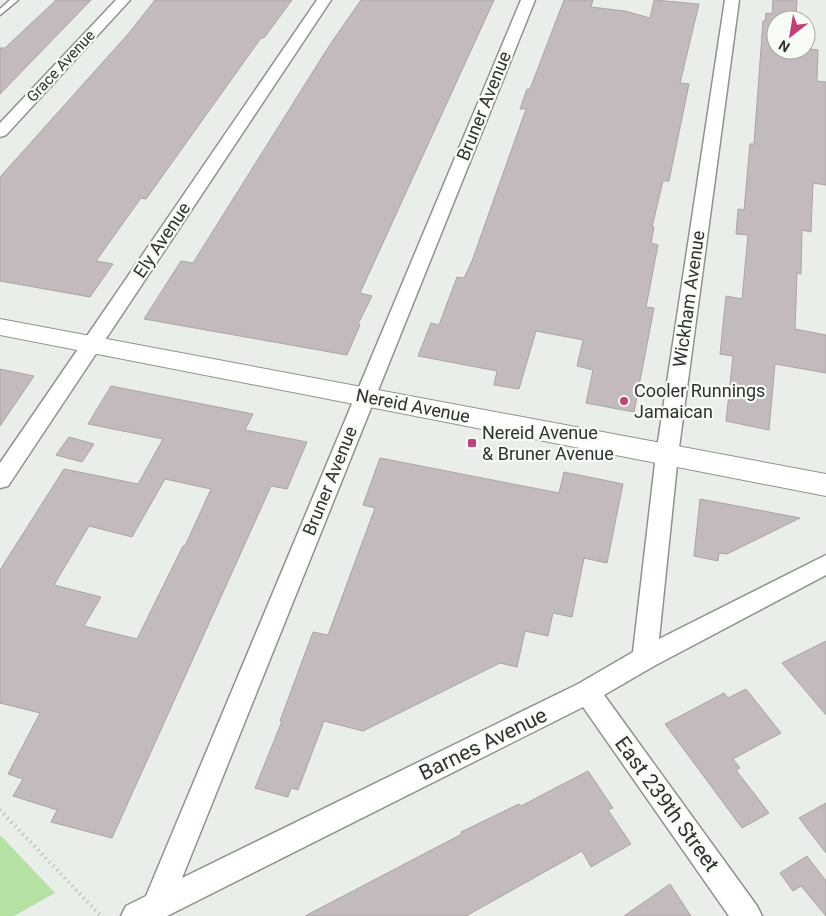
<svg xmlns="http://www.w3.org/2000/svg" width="826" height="916" font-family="Roboto,sans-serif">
  <rect width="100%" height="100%" fill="#e9eee8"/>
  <!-- green -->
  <polygon fill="#b5e1a3" points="0,835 55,893 14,916 0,916"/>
  <!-- building -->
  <g fill="#c2babc" stroke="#aca4a6" fill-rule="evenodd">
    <polygon points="56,0 91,0 0,94 0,48 5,48"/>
    <polygon points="155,0 292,0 264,38 261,38 146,199 141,198 96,261 113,264 90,297 0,281 0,177 129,33"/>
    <polygon points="361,0 494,0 360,293 372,296 358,324 360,325 347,355 144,319 181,261 193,263 329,46"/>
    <polygon points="564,0 593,0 591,7 625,11 650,18 654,0 699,4 680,83 689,84 669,181 663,181 652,227 654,227 651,243 658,245 646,307 654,308 634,412 586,403 593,370 577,366 583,340 536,331 519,389 494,385 497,371 418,356 431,323 439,325 457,277 464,278 472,261 526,109 520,109 527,89 530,89"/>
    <polygon points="773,0 797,0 796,17 800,17 800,20 776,20 776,50 806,50 806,35 811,36 810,49 818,50 817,81 826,82 826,185 813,183 811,232 802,230 801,274 797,273 795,329 826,335 826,373 775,364 769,430 726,421 733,356 720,354 726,296 742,299 748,235 736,234 738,209 744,210 750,144 754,144 763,21 765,21 766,13 772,14"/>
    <polygon points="0,369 34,376 0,426"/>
    <path d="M 111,386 L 253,414 L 245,430 L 307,442 L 287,489 L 271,486 L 112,838 L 51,822 L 57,810 L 13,796 L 23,779 L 8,774 L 40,713 L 0,703 L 0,570 L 64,469 L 138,484 L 163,439 L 88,424 ZM 165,479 L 211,489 L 185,546 L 183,546 L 137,639 L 84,626 L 101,597 L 54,585 L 89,526 L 132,537 Z"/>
    <polygon points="69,437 94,444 82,462 56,455"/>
    <polygon points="380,458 559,493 564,472 623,484 607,563 584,558 572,617 553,613 548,636 525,631 517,667 500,663 363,731 324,721 298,790 291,788 288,797 255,788 282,721 280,721 313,632 328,635 375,508 363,505"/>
    <polygon points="700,499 732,505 800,518 727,554 719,553 718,561 694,556"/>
    <polygon points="826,641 826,715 782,663"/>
    <polygon points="746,689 781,733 733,759 740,768 736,770 769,813 742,828 665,724 724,693 728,698"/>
    <polygon points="588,771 613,808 608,810 631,844 591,867 582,851 466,916 305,916 462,834 461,832 519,804 521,806"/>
    <polygon points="826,803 826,853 799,818"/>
    <polygon points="807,856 826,881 826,916 801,886 793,891 780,873"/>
    <polygon points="670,884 691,916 624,916"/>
  </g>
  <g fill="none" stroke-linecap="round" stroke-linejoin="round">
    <!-- lane casing -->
    <g stroke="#8f938d" stroke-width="3">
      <polygon id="lane" points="10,0 18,0 0,15 0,9"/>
    </g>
    <!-- street casing -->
    <g stroke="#8f938d" stroke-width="3">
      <g id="street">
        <polygon points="116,0 130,0 6,135 0,137 0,123"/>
        <polygon points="317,0 331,0 8,486 0,488 0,463"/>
        <polygon points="521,0 535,0 182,878 578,684 633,652 656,455 725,0 739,0 678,455 659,639 826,555 826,575 654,666 604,695 757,906 762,916 729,916 583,707 167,916 121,916 126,906 146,896"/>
      </g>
    </g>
    <!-- secondary casing -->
    <g stroke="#8f938d" stroke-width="2">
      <polygon id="secondary" points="0,319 826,474 826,496 0,335"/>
    </g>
    <!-- path -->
    <polyline stroke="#b1b5b1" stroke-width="4" stroke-dasharray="1 4.5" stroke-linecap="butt" points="0,810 101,916"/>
    <!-- lane -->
    <use href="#lane" fill="#fff" fill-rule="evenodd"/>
    <!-- street -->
    <use href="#street" fill="#fff" fill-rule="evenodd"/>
    <!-- secondary -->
    <use href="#secondary" fill="#fff" fill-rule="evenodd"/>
  </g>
  <!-- markers -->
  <g fill="#c53c76" stroke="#f7fcf5" stroke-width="2">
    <circle cx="624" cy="401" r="5"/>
    <rect x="467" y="438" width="10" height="10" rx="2.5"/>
  </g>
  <g text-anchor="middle" stroke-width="4.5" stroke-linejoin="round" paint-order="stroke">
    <!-- far-street labels -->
    <g font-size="15" fill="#303230" stroke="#f7fcf5">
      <text transform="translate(61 66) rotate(-47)" y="5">Grace Avenue</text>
    </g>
    <!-- street labels -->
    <g font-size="18" fill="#303230" stroke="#f7fcf5">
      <text transform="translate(484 106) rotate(-68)" y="6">Bruner Avenue</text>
      <text transform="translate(162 240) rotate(-56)" y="6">Ely Avenue</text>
      <text transform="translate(689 299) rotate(-82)" y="6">Wickham Avenue</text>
      <text transform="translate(413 406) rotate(11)" y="6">Nereid Avenue</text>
      <text transform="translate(330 481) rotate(-68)" y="6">Bruner Avenue</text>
    </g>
    <!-- poi labels -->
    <g font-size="18" fill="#303230" stroke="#f7fcf5" text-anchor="start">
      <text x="634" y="397">Cooler Runnings<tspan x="634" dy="21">Jamaican</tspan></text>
      <text x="482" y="439">Nereid Avenue<tspan x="482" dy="21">&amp; Bruner Avenue</tspan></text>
    </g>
    <!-- near-street labels -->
    <g font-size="21" fill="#303230" stroke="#f7fcf5">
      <text transform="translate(483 744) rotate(-26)" y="7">Barnes Avenue</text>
      <text transform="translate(667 804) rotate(54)" y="7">East 239th Street</text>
    </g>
  </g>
  <!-- north arrow -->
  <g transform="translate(791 35) rotate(211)"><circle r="24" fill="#f7fcf5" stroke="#a7aba6"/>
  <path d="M0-4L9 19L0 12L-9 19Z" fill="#c53c76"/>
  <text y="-8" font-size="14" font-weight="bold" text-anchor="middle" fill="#303230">N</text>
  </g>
</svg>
